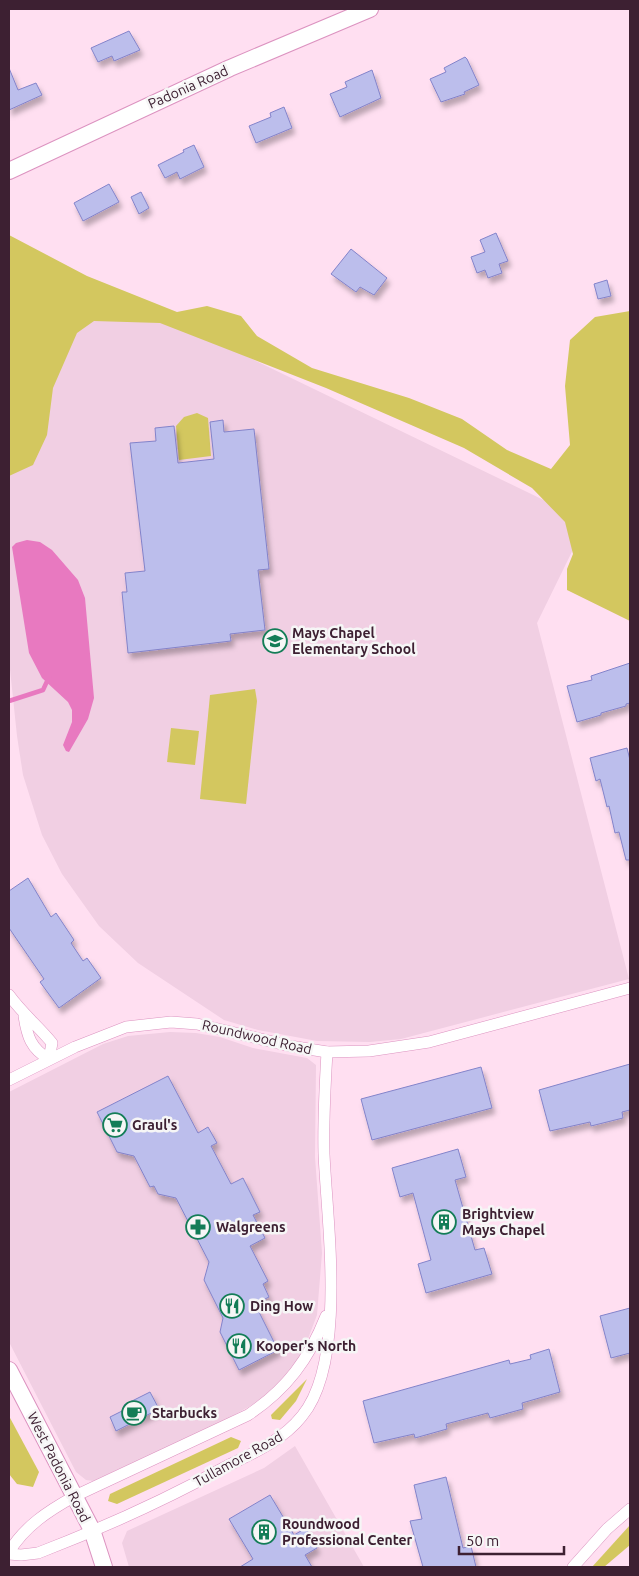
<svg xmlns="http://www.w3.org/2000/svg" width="639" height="1576" font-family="Ubuntu,sans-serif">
  <defs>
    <filter id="shadow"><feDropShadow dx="3" dy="5.5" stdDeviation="2.5" flood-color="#0004"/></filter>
  </defs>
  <rect width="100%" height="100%" fill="#ffdff1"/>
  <!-- built -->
  <g fill="#f1cfe3">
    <polygon points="9,249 248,357 587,521 537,623 629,979 401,1039 370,1042 317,1041 258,1030 224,1020 138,963 99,926 62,874 42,835 23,775 17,736 9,660"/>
    <polygon points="170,1032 196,1033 220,1037 253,1048 307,1058 316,1065 315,1157 322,1253 317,1315 303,1352 292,1369 263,1399 223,1421 93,1481 86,1480 76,1472 9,1342 9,1092 103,1044 128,1036"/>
    <polygon points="295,1446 364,1567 129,1567 122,1543 127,1531 264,1468"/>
  </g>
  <!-- green -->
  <g fill="#d3c75f">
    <polygon points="9,235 87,276 177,312 207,306 241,316 257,336 312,368 409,398 462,419 507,450 551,469 570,445 565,386 570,340 595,317 630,311 630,621 567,590 567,569 573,554 565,522 532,488 464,448 326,388 160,323 94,321 77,333 53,388 47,435 33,465 9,476"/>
    <polygon points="197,413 208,418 211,456 179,460 176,426 184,417"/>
    <polygon points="255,689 257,701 246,804 200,799 210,695"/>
    <polygon points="171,728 199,731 195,765 167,762"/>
    <polygon points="307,1379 296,1401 280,1420 272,1419 271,1415"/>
    <polygon points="9,1416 39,1472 33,1487 17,1484 9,1474"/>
    <polygon points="231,1437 241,1441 238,1448 117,1504 108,1501 110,1494"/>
    <polygon points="630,1525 630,1545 604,1567 592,1567"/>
  </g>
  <!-- water -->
  <polygon fill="#e879c0" points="27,540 40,542 52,550 78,580 85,598 94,698 88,719 69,752 66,751 63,745 72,722 72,710 68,702 42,678 29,653 12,547 16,543"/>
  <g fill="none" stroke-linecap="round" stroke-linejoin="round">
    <!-- stream -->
    <polyline stroke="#e879c0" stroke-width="4.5" points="9,701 43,690 49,677"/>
  </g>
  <!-- building -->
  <g fill="#bcbeec" stroke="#8383ca" filter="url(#shadow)">
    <polygon points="129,31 140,50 114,61 112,56 98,62 91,48"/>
    <polygon points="465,57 467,59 479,85 464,92 465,94 441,102 430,79 446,72 444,68"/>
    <polygon points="9,68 18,90 36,83 42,95 9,110"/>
    <polygon points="372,70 381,98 340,117 330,94 347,87 345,82"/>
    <polygon points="284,107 292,128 256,143 249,126 271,117 270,113"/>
    <polygon points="194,145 204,167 180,179 177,172 165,178 158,165 184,152 183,150"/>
    <polygon points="109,184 119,202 83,221 74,203"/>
    <polygon points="141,192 149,208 139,214 131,197"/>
    <polygon points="496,233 508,261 499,264 502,273 488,278 485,270 477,273 471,257 485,252 480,240"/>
    <polygon points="351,249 387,278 374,295 360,287 356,292 331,274"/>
    <polygon points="607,280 611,296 598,299 594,284"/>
    <polygon points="223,420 224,432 254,429 269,569 258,570 265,630 230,634 231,641 128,653 122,592 127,592 125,573 145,571 130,443 156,441 155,428 174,426 178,463 214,459 210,422"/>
    <polygon points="630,663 630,703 626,704 626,706 601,713 601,715 577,722 567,686 592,680 591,676"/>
    <polygon points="627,748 630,760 630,860 626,860 619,832 615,833 609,806 607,807 600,779 596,781 590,758"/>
    <polygon points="28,878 51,917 56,913 74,940 71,943 83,961 87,958 101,978 59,1008 40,982 44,979 9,928 9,891"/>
    <polygon points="630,1064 630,1110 622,1112 623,1118 591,1126 590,1122 550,1131 539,1090"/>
    <polygon points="481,1067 492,1108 372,1140 361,1099"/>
    <polygon points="168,1076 198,1133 208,1127 217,1143 211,1146 231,1184 243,1178 260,1212 253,1215 265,1238 250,1246 268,1281 263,1284 269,1297 255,1304 278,1350 239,1370 220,1332 223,1318 204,1280 209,1262 176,1198 158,1194 154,1186 150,1187 134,1156 117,1152 97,1112"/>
    <polygon points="458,1149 466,1177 455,1180 475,1250 484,1248 492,1274 426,1293 418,1264 431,1260 413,1193 400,1197 392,1168"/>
    <polygon points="630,1308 630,1353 611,1358 600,1316"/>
    <polygon points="549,1349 560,1392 522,1403 523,1409 490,1418 488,1413 446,1424 447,1429 415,1438 414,1434 374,1443 363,1401 509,1360 510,1364 531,1359 530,1355"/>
    <polygon points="150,1392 159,1409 116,1431 110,1417 126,1409 124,1405"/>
    <polygon points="446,1477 463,1548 471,1546 476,1567 423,1567 410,1521 422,1519 414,1485"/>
    <polygon points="270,1495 294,1535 306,1528 317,1548 305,1555 312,1567 240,1567 253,1559 229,1519"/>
  </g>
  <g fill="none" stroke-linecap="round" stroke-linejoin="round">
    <!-- street casing -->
    <g stroke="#dc93c0" stroke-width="12">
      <g id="street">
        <path d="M 9,995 C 22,1013 38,1026 52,1043 L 49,1059 C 31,1049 27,1036 24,1016"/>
        <polyline points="9,1080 75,1047 126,1027 171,1022 197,1024 290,1046 327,1052 369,1051 429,1042 630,988"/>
        <path d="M 9,1552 C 25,1526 48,1511 75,1496 L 248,1415 C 287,1389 309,1359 326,1316"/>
        <path d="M 9,1554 L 21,1555 L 38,1553 C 103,1528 167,1499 227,1466 C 254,1453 283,1440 302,1416 C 347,1362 327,1222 324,1154 C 323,1120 325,1086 327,1052"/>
        <polyline points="573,1567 607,1529 630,1509"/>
      </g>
    </g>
    <!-- secondary casing -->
    <g stroke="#dc93c0" stroke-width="18">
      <g id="secondary">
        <polyline points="9,171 230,68 370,9"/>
        <polyline points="9,1370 92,1530 104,1567"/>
      </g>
    </g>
    <!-- street -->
    <use href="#street" stroke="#fff" stroke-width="11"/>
    <!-- secondary -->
    <use href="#secondary" stroke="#fff" stroke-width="16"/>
  </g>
  <!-- icons -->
  <defs>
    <g id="school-ring" transform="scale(1.25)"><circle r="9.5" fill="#f6f6f6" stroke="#137d57" stroke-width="1.5"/><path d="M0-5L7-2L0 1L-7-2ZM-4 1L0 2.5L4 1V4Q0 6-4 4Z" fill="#137d57"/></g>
    <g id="supermarket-ring" transform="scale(1.25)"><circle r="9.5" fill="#f6f6f6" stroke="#137d57" stroke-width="1.5"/><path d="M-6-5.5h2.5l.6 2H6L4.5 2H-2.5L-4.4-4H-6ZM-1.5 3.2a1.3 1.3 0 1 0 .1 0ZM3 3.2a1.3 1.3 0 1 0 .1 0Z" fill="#137d57"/></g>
    <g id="building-ring" transform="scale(1.25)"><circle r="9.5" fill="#f6f6f6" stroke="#137d57" stroke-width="1.5"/><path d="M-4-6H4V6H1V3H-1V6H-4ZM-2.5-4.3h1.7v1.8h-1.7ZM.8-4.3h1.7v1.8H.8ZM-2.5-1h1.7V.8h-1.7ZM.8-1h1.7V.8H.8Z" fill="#137d57"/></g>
    <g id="pharmacy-ring" transform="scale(1.25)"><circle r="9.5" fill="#f6f6f6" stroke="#137d57" stroke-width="1.5"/><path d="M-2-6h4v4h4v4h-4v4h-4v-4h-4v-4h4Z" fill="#137d57"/></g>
    <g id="restaurant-ring" transform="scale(1.25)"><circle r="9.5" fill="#f6f6f6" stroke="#137d57" stroke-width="1.5"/><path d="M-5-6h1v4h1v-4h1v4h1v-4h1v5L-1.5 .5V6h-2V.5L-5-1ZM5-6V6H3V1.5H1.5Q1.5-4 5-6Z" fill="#137d57"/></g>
    <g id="cafe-ring" transform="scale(1.25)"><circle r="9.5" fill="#f6f6f6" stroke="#137d57" stroke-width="1.5"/><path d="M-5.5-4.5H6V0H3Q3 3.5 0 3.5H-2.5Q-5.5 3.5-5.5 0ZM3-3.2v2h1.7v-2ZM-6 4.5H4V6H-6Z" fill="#137d57"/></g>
  </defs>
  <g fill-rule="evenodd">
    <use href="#school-ring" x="275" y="641"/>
    <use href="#supermarket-ring" x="115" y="1125"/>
    <use href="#building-ring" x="444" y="1222"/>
    <use href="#pharmacy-ring" x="198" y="1227"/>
    <use href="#restaurant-ring" x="232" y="1306"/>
    <use href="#restaurant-ring" x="239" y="1346"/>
    <use href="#cafe-ring" x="134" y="1413"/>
    <use href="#building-ring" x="264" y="1532"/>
  </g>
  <g text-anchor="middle" stroke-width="5" stroke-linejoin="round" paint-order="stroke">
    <!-- street labels -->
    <g font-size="14" fill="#3d2032" stroke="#f6f6f6">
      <text transform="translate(188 87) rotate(-24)" y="5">Padonia Road</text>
      <text transform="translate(257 1037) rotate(13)" y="5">Roundwood Road</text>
      <text transform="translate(238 1459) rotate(-29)" y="5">Tullamore Road</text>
      <text transform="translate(59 1467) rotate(63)" y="5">West Padonia Road</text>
    </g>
    <!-- poi labels -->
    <g font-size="14" font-weight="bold" fill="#3d2032" stroke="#f6f6f6" text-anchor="start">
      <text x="292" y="638">Mays Chapel<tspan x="292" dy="16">Elementary School</tspan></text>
      <text x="132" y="1130">Graul's</text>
      <text x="462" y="1219">Brightview<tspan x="462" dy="16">Mays Chapel</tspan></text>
      <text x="216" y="1232">Walgreens</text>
      <text x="250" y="1311">Ding How</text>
      <text x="256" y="1351">Kooper's North</text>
      <text x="152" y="1418">Starbucks</text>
      <text x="282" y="1529">Roundwood<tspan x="282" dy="16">Professional Center</tspan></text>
    </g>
  </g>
  <!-- border -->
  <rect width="639" height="1576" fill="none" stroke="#3d2032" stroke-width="20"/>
  <!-- scale -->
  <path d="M459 1546v8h105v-8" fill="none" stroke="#3d2032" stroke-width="2.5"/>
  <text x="466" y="1546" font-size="15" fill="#3d2032" stroke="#f6f6f6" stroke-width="4" paint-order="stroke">50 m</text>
</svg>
